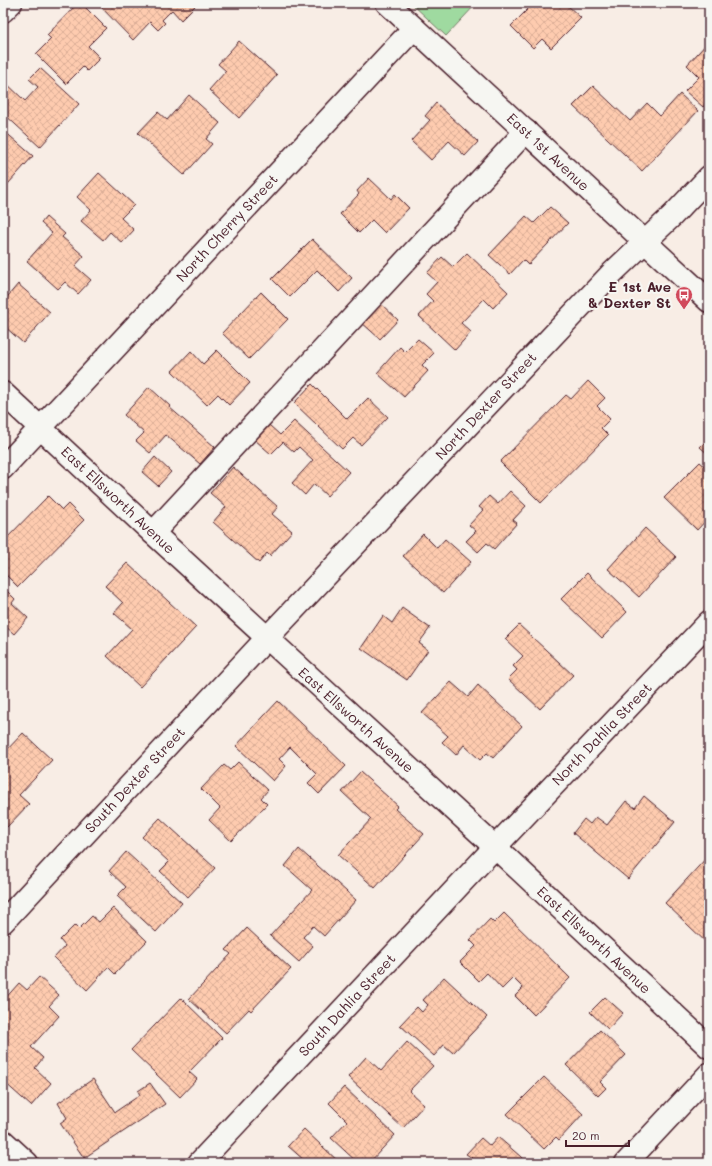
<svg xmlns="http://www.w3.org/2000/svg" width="712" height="1166" font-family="Mali,sans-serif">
  <defs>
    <pattern id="building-cross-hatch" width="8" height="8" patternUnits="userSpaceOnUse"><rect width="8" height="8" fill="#fecbaf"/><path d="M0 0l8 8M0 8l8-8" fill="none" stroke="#dbae97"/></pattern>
  </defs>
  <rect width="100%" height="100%" fill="#f8ede5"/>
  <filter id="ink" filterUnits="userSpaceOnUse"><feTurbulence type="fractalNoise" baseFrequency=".025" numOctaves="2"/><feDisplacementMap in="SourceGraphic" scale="8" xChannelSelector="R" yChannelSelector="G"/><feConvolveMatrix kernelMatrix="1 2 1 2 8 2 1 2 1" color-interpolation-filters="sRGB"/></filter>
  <g filter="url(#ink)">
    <!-- park -->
    <polygon fill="#9fdaa0" stroke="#747c66" points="411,3 477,3 446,36"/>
    <!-- building -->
    <g fill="url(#building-cross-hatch)" stroke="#4a1f2b">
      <polygon points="78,3 81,3 106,28 88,46 100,58 87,71 83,67 66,84 36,54 51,39 47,35"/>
      <polygon points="97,3 192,3 195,6 181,20 172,10 162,20 165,23 158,30 150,22 133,40"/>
      <polygon points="534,3 565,3 581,18 551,48 542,39 533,48 511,26"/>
      <polygon points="239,41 277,75 239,118 209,90 226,71 218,64"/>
      <polygon points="709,41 709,100 703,107 685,91 699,77 687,65"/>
      <polygon points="40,68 79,104 40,147 3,113 3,80 25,101 38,87 29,79"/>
      <polygon points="593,86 630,121 647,103 660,116 680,94 698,111 642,171 573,106"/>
      <polygon points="189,95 220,123 206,139 212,144 184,175 138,133 158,112 167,120"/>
      <polygon points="436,103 478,142 465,156 449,141 431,160 411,141 430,120 425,116"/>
      <polygon points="3,130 33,156 8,184 3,179"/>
      <polygon points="99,173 134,205 121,218 134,230 122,243 110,232 103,240 81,221 91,210 77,197"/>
      <polygon points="369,178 391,199 395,194 409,208 385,233 372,220 359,233 340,214 359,194 357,191"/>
      <polygon points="550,207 568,223 528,265 523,260 510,274 489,255 526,216 534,223"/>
      <polygon points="46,217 65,234 62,237 84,256 75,266 91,280 78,294 65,282 58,289 27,261 52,233 41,223"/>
      <polygon points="312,239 352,278 339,292 317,270 290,297 272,279"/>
      <polygon points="467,253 508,292 493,308 484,299 461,323 471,332 455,350 419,316 433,301 426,294 437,282 427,273 442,257 453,267"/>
      <polygon points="18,284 50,312 23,343 3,325 3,302"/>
      <polygon points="261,292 288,319 249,359 222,333"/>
      <polygon points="379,302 398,320 380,339 361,322"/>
      <polygon points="418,339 434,353 422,365 428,371 404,397 377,373 400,347 405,352"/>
      <polygon points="217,350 250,383 229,405 218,394 207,405 172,371 191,351 203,364"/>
      <polygon points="588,381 605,398 597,406 610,419 601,428 608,435 541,503 500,462 566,395 571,399"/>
      <polygon points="312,384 347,419 368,398 388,417 361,445 353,438 342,449 294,403"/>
      <polygon points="149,387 170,406 169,407 215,447 200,464 166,435 150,453 136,441 144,433 124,415"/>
      <polygon points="294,421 349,472 327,496 314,484 305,495 292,483 313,460 299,447 294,452 283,442 271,454 255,440 269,425 280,435"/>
      <polygon points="709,438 709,455 700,447"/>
      <polygon points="155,457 171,472 158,486 142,472"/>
      <polygon points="700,462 709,470 709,517 697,530 664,498"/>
      <polygon points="233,467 278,507 272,514 292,531 270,556 267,553 259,563 213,522 226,507 210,493"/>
      <polygon points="510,491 526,506 513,520 517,523 494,549 487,543 478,552 466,541 476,531 469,525 483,510 479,507 489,496 498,504"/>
      <polygon points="48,496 62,510 68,504 84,520 18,587 3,572 3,542"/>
      <polygon points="645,528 676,557 639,597 608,569"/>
      <polygon points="423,534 437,548 445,539 471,562 443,593 403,556"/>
      <polygon points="127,563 196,627 140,687 107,656 132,629 114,613 123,603 105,586"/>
      <polygon points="587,573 627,612 602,638 561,599"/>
      <polygon points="3,587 15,599 12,603 28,618 14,634 3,624"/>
      <polygon points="402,608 430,628 419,643 428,650 407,680 361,648 383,616 392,623"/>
      <polygon points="519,625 573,675 540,709 508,679 517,670 513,666 523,656 505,639"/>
      <polygon points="451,682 468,697 478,685 522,726 493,758 487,753 480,760 464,745 456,755 442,742 448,736 422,713"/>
      <polygon points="278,701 346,766 319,794 308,783 317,774 290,747 279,759 286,766 273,781 236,746"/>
      <polygon points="23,733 52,760 19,795 29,804 7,827 3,823 3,754"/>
      <polygon points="238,762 268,790 261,798 267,804 231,841 209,820 220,808 201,789 224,765 230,770"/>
      <polygon points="360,772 398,806 395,809 424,834 375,888 338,855 371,819 342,792"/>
      <polygon points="644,796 675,822 628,879 573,833 584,819 590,824 596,817 607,825 626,801 635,808"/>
      <polygon points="160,818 215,868 188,897 160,871 169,862 142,837"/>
      <polygon points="299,849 356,900 324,936 313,926 303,937 313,946 299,962 270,936 312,890 285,866"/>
      <polygon points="126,852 182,903 156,932 117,896 126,887 109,871"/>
      <polygon points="709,855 709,945 665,903"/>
      <polygon points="113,908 147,941 115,974 108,967 87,990 54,958 65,946 60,940 75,925 79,929 92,916 99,922"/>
      <polygon points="504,913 570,978 534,1015 515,996 523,988 513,978 502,989 487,973 479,981 460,962 476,946 470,940 490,919 494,923"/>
      <polygon points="247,928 291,969 251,1011 249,1009 226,1033 189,999 231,954 226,950"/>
      <polygon points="39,977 59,995 49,1006 59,1016 31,1047 43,1058 35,1068 51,1083 31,1106 3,1081 3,1001 19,983 27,990"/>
      <polygon points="444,977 487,1017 453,1053 444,1045 434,1056 400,1025 417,1007 422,1012 428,1005 423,1000"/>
      <polygon points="605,997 623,1013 608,1029 590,1012"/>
      <polygon points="181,998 222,1038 189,1072 197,1079 180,1097 131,1050"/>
      <polygon points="600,1030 626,1055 600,1082 606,1088 598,1096 566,1065"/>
      <polygon points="407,1042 433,1066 409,1091 424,1105 403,1128 348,1077 366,1057 381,1071"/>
      <polygon points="544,1077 583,1114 559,1140 556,1137 544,1149 507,1114"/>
      <polygon points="93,1079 115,1112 140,1095 138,1091 150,1083 165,1104 84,1158 60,1123 67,1118 58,1103"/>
      <polygon points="344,1087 395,1135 369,1163 358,1163 331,1138 347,1121 329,1103"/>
      <polygon points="304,1129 340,1163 303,1163 305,1161 288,1146"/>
      <polygon points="498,1137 528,1163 467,1163 472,1158 466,1154 481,1138 490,1146"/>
    </g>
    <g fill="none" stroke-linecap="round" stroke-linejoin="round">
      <!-- minor casing -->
      <g stroke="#4a1f2b" stroke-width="25">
        <g id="minor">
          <polyline points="387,3 709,301"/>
          <polyline points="3,11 11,3"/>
          <polyline points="3,393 153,533 495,847 709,1047"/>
          <polyline points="3,468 414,28"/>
          <polyline points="153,533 526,131"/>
          <polyline points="3,922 267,638 611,274 673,215 709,177"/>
          <polyline points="3,1141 27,1163"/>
          <polyline points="199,1163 495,847 709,622"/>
          <polyline points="626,1163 709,1074"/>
        </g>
      </g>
      <!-- minor -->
      <use href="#minor" stroke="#f6f6f2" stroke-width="22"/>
    </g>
  </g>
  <!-- icons -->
  <defs>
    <g id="bus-pin" transform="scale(0.9)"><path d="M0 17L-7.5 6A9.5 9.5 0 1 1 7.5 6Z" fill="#d1495b" stroke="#f6f6f2"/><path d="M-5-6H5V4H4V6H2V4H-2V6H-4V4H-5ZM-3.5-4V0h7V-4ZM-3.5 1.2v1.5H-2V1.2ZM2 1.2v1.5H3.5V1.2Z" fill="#fff"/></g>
  </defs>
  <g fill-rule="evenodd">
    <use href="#bus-pin" x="684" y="295"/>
  </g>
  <g text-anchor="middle" stroke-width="4" stroke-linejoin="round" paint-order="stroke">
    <!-- street labels -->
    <g font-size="14" fill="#4a1f2b" stroke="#f6f6f2">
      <text transform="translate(548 152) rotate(43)" y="5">East 1st Avenue</text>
      <text transform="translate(227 228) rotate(-47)" y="5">North Cherry Street</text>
      <text transform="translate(486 406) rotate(-47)" y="5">North Dexter Street</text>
      <text transform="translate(118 500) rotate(43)" y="5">East Ellsworth Avenue</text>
      <text transform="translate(356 720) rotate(42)" y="5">East Ellsworth Avenue</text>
      <text transform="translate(602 734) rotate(-46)" y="5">North Dahlia Street</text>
      <text transform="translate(135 780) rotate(-47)" y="5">South Dexter Street</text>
      <text transform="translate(594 940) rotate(43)" y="5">East Ellsworth Avenue</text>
      <text transform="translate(347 1005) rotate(-47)" y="5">South Dahlia Street</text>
    </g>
    <!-- poi labels -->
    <g font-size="14" font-weight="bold" fill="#4a1f2b" stroke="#f6f6f2" text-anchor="end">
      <text x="671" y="292">E 1st Ave<tspan x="671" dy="16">&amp; Dexter St</tspan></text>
    </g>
  </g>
  <!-- margin -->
  <rect width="712" height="1166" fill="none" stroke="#f6f6f2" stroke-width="16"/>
  <rect x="8" y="8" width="696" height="1150" fill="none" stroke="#4a1f2b" stroke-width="1.5" filter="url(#ink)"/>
  <!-- scale -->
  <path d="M566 1140v6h63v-6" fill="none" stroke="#4a1f2b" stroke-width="2"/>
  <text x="572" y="1140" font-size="12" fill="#4a1f2b" stroke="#f6f6f2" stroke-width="3" paint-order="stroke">20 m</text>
</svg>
